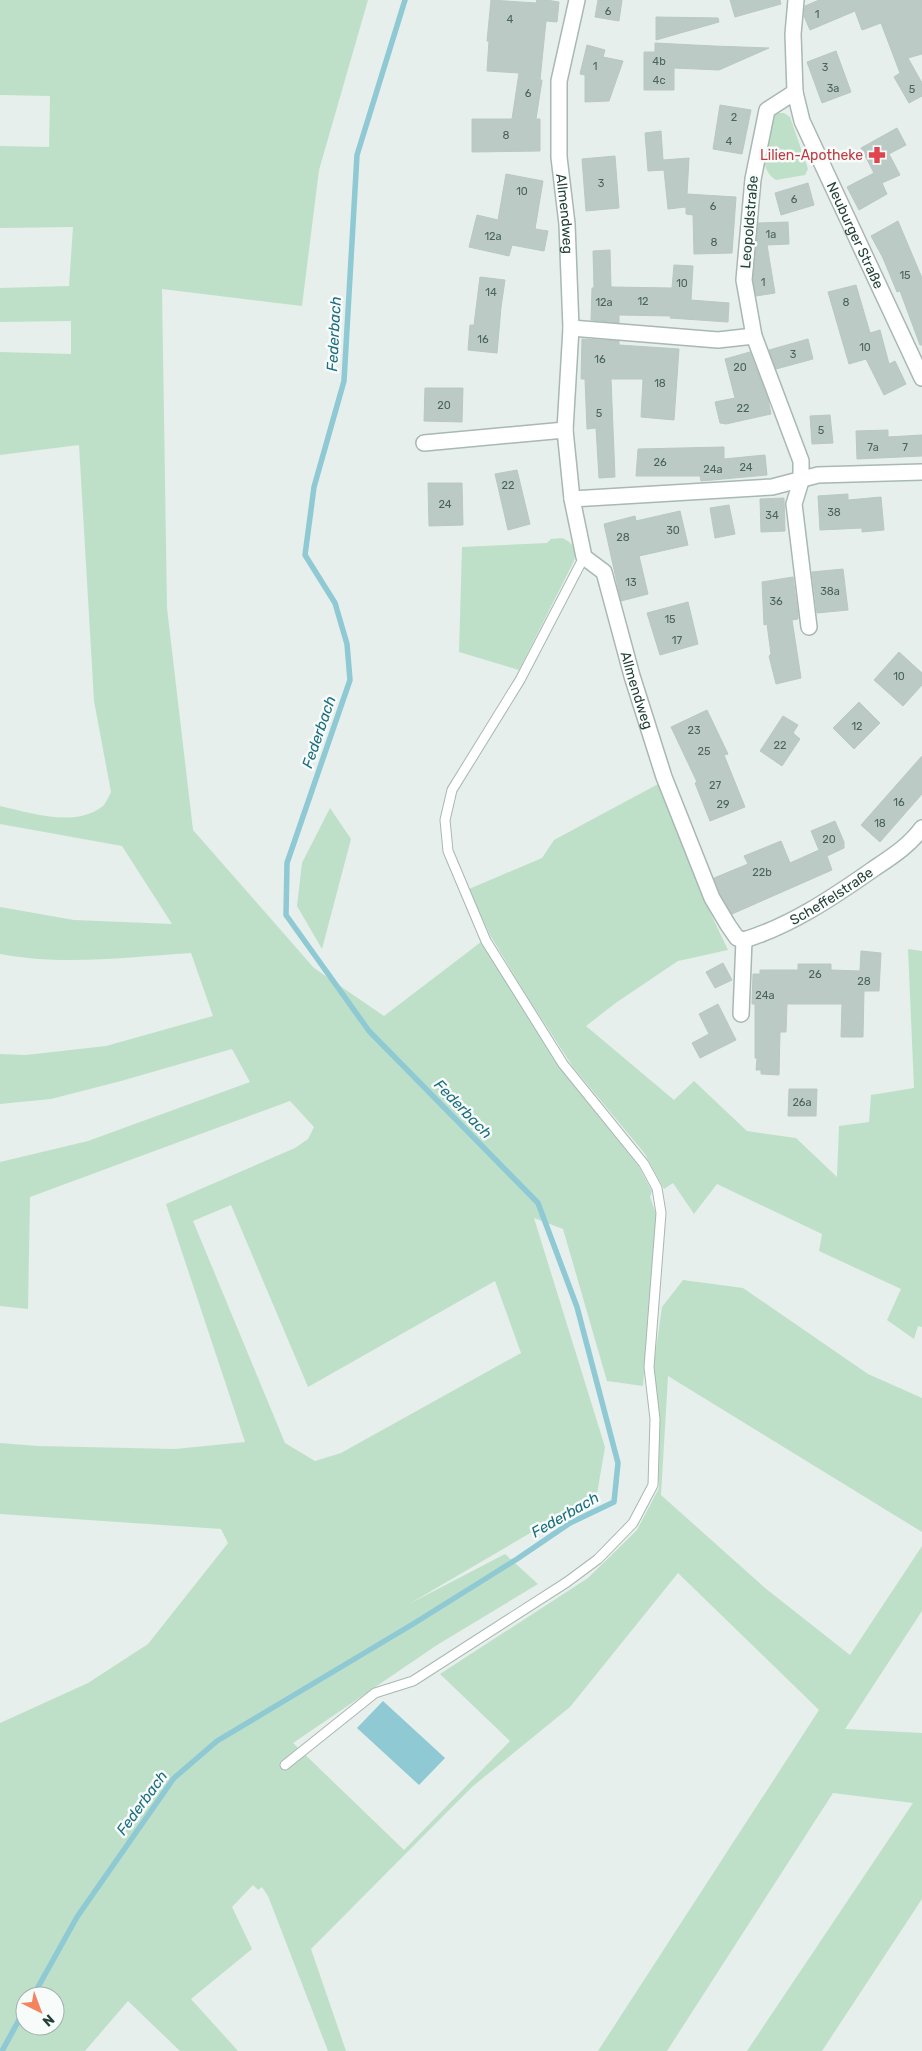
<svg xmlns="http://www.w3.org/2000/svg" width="922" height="2051" font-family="Rubik,sans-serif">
  <rect width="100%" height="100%" fill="#e6efeb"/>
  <!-- green -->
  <g fill="#bfe0c8" fill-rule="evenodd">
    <path d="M 0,0 L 368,0 L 319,170 L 302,306 L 162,289 L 167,608 L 193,830 L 314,968 L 384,1016 L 481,942 L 560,1068 L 639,1167 L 652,1191 L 650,1197 L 656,1214 L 643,1386 L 607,1381 L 563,1229 L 534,1218 L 605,1447 L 597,1494 L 409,1604 L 505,1554 L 538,1584 L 437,1645 L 293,1743 L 404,1850 L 510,1741 L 440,1674 L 588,1578 L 637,1530 L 659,1488 L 654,1363 L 662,1307 L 683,1280 L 743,1288 L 868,1374 L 922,1398 L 922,1532 L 668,1376 L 661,1495 L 765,1588 L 850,1655 L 922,1546 L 922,1611 L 845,1729 L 922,1733 L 922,1899 L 822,2051 L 747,2051 L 913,1803 L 833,1793 L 667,2051 L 598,2051 L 819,1710 L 678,1573 L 570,1707 L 472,1787 L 311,1949 L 346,2051 L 328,2051 L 268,1896 L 262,1887 L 258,1890 L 253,1885 L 232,1907 L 252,1949 L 191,1999 L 238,2051 L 180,2051 L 128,2001 L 85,2051 L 0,2051 L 0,1723 L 88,1683 L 148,1644 L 228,1543 L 221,1529 L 0,1514 L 0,1443 L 38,1446 L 175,1449 L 245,1442 L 166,1204 L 295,1148 L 308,1139 L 314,1127 L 290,1101 L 30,1197 L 28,1309 L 0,1306 L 0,1162 L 88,1141 L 250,1082 L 232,1049 L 121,1081 L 51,1099 L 0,1104 L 0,1054 L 26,1055 L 106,1046 L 213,1016 L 191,953 C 128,957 63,966 0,954 L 0,907 L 74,920 L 172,924 L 122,846 L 0,824 L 0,806 C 31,813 75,828 103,806 C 106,803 109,796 111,792 L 94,701 L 79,445 L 0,455 L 0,352 L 71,354 L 71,321 L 0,322 L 0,288 L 69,286 L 73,227 L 0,228 L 0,146 L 49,147 L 50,96 L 0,95 ZM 231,1205 L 308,1387 L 495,1281 L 521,1353 L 341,1453 L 315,1461 L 285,1443 L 193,1221 ZM 25,1996 L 55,1996 L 55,2026 L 25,2026 Z"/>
    <path d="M 778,113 L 784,113 L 790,117 L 808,169 L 805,175 L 776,180 C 755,168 768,137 771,117 Z"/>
    <path d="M 562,538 C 574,543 577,549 574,561 L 519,670 L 459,652 L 462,547 L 547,543 L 551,539 Z"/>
    <polygon points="660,783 710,912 728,950 678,961 617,1002 586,1026 674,1100 694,1081 747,1131 796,1138 837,1177 839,1126 869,1122 871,1095 914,1088 908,949 922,951 922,1327 918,1326 914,1339 887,1320 901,1289 819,1251 822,1234 717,1184 694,1214 673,1183 664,1189 645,1154 573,1067 528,998 490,935 469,889 542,858 554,840"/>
    <polygon points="330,808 351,839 322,949 297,906 302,863"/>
  </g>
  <!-- water -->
  <polygon fill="#8ec9d4" points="383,1701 445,1758 419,1785 357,1728"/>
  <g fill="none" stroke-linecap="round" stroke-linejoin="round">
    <!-- stream -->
    <g stroke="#8ec9d4" stroke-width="5.5">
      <polyline points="33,1996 77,1917 174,1778 217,1741 413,1624 517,1559 570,1523 614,1502 618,1463 577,1307 538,1203 369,1031 286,915 287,863 350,680 347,644 335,603 305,555 314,487 344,381 357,155 405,0"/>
      <polyline points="2,2051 25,2009"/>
    </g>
  </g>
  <!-- building -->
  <g fill="#bbcac4" stroke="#b8c9c2">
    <polygon points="491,0 536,3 537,0 546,0 559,2 557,22 546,21 540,80 542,80 536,119 540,119 540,151 472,152 472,119 512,119 519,73 487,71 489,41 487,41"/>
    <polygon points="598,0 622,0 619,21 595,17"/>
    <polygon points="730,0 780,0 781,4 735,17"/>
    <polygon points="819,0 922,0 922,54 908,58 922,83 922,96 909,103 894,77 900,73 881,23 862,30 855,11 810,30 804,16 805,6"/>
    <polygon points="656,17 718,18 719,22 656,40"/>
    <polygon points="655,43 714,46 769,48 719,70 674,68 674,90 644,90 644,52 655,52"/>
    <polygon points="587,45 605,50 603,57 623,61 609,101 585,102 585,75 580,74"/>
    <polygon points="836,51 851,92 822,103 807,62"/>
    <polygon points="720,105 751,110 742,154 713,149"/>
    <polygon points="897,128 906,145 889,154 900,175 882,183 887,194 859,210 847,187 874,173 861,148"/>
    <polygon points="661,131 663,160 689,158 687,194 736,197 732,253 694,254 693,215 686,214 686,207 668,209 664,170 648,171 645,133"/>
    <polygon points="615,156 619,208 586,211 582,159"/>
    <polygon points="506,174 543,181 535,229 548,231 544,251 512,245 509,256 469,247 477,215 498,220"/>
    <polygon points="808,183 814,205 781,215 775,193"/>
    <polygon points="898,221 922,278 922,345 920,345 900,291 897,292 883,258 871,236"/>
    <polygon points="788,222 789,244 767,245 775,293 756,296 753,280 758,223"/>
    <polygon points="610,250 611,287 672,288 674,265 693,266 691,300 729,303 728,322 670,318 671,316 619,315 619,323 591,320 592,288 594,288 593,251"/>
    <polygon points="480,277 505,280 501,307 497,353 468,350 470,325 474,325"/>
    <polygon points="856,285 870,333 880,330 889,364 895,361 906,384 884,395 866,359 849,364 828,292"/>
    <polygon points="582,339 619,341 619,345 679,349 674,420 641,417 643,379 611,379 615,477 599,478 596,428 587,429 585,379 581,379"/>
    <polygon points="808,339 813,359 776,369 769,350"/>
    <polygon points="750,352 768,399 771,414 726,424 720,423 715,402 735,398 725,359"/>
    <polygon points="425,388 463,388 462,422 424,421"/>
    <polygon points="830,415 833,443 812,444 810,416"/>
    <polygon points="888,430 888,437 922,435 922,456 857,459 856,431"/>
    <polygon points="724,447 724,459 765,455 767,475 701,481 700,476 636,476 638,449"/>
    <polygon points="517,470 530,524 508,530 495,474"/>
    <polygon points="428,483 462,483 463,525 429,526"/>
    <polygon points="848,494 848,500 881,497 884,530 862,532 862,528 820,530 818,496"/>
    <polygon points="784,498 785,531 761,532 760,499"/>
    <polygon points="729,505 735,534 715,538 710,508"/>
    <polygon points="680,511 688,545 639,556 648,594 621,601 604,524 635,516 636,521"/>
    <polygon points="843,569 848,610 817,613 812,572"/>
    <polygon points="793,577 798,615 798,619 792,620 801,678 776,684 769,656 771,654 767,624 764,625 762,582"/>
    <polygon points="688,602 698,644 660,655 647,613"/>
    <polygon points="899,652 922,673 922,685 903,706 874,680"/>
    <polygon points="859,702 880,723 854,749 833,728"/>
    <polygon points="707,710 728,754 724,755 745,807 710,821 695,783 697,782 671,727"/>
    <polygon points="783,716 798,725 793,733 800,739 782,766 760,751"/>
    <polygon points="922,756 922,794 880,842 861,825"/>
    <polygon points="835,821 844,842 844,848 827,856 832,870 732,914 720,894 714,878 748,864 744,856 781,841 790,863 819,850 811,831"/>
    <polygon points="861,951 881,953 879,991 864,991 863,1037 841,1037 842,1004 787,1004 786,1032 780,1032 779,1075 761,1074 761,1070 756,1070 757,1058 755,1058 755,1004 752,1004 753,974 760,974 760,970 798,970 798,964 831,964 831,970 860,971"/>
    <polygon points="723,963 732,980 715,988 706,972"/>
    <polygon points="718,1004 736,1040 700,1058 692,1043 709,1034 699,1014"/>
    <polygon points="789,1089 817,1089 816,1116 788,1116"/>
  </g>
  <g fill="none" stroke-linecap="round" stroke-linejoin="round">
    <!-- service casing -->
    <g stroke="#a8b8b2" stroke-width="11">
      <polyline id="service" points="285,1765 375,1693 413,1681 567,1582 598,1559 633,1523 653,1485 655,1419 649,1367 661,1213 657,1188 644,1164 563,1064 486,941 448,851 445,820 452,790 520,680 584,557"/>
    </g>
    <!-- minor casing -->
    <g stroke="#a8b8b2" stroke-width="18">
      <g id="minor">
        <path id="s1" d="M 577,0 L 559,81 L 559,157 L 567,224 L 571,328 L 565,430 L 572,499 L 584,557 L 604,572 L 632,676 L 664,777 L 712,898 L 728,925 L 737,938 L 744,940"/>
        <path id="s2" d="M 796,0 L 793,34 L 795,92 L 802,121 L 922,378"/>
        <polyline points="795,92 767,110 753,179 744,280 754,336 801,461 801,481 794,504 809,627"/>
        <polyline points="571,328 718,340 754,336"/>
        <polyline points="424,443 565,430"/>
        <polyline points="572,499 772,487 818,475 922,472"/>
        <path id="s3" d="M 744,940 C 790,926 832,898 872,870 C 891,857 908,847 922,828"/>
        <polyline points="741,1014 744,940"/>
      </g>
    </g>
    <!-- service -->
    <use href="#service" stroke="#fff" stroke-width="9"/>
    <!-- minor -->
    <use href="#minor" stroke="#fff" stroke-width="15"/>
  </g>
  <!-- icons -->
  <defs>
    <g id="pharmacy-bare" transform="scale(1.35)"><path d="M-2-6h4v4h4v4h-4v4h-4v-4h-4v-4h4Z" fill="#e0444e" stroke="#f7fbf9" stroke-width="2.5" paint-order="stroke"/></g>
  </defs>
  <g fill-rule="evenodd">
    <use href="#pharmacy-bare" x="877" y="155"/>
  </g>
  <g text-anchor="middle" stroke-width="5" stroke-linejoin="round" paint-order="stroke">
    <!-- number labels -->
    <g font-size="11" fill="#4a645c">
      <text x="608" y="15">6</text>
      <text x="817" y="18">1</text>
      <text x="510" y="23">4</text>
      <text x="659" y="65">4b</text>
      <text x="595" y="70">1</text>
      <text x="825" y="71">3</text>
      <text x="659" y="84">4c</text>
      <text x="833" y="92">3a</text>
      <text x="912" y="93">5</text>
      <text x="528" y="97">6</text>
      <text x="734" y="121">2</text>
      <text x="506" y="139">8</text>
      <text x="729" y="145">4</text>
      <text x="601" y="187">3</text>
      <text x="522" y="195">10</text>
      <text x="794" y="203">6</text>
      <text x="713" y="210">6</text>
      <text x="771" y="238">1a</text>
      <text x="493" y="240">12a</text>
      <text x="714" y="246">8</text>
      <text x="905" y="279">15</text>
      <text x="763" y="286">1</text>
      <text x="682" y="287">10</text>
      <text x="491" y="296">14</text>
      <text x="643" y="305">12</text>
      <text x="604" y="306">12a</text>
      <text x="846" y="306">8</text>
      <text x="483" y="343">16</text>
      <text x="865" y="351">10</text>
      <text x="793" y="358">3</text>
      <text x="600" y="363">16</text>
      <text x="740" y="371">20</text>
      <text x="660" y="387">18</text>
      <text x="444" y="409">20</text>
      <text x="743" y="412">22</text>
      <text x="599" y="417">5</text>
      <text x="821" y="434">5</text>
      <text x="873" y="451">7a</text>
      <text x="905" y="451">7</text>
      <text x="660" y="466">26</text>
      <text x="746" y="471">24</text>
      <text x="713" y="473">24a</text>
      <text x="508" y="489">22</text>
      <text x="445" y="508">24</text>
      <text x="834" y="516">38</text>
      <text x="772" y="519">34</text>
      <text x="673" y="534">30</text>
      <text x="623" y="541">28</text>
      <text x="631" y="586">13</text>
      <text x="830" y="595">38a</text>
      <text x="776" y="605">36</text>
      <text x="670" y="623">15</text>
      <text x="677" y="644">17</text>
      <text x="899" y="680">10</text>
      <text x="857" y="730">12</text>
      <text x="694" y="734">23</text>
      <text x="780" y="749">22</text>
      <text x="704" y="755">25</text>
      <text x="715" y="789">27</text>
      <text x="899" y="806">16</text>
      <text x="723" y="808">29</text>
      <text x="880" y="827">18</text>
      <text x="829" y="843">20</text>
      <text x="762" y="876">22b</text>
      <text x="815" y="978">26</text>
      <text x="864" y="985">28</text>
      <text x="765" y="999">24a</text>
      <text x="802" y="1106">26a</text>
    </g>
    <!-- health labels -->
    <g font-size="14" fill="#be3a42" stroke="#f7fbf9" text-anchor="end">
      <text x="863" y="160">Lilien-Apotheke</text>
    </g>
    <!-- street labels -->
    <g font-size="14" fill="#24423a" stroke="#f7fbf9">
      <text dy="5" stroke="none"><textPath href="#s1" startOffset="216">Allmendweg</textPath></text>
      <text transform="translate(749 222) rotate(-85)" y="5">Leopoldstraße</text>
      <text dy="5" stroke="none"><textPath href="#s2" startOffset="248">Neuburger Straße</textPath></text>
      <text dy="5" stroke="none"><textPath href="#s1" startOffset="709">Allmendweg</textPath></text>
      <text dy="5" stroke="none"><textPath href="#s3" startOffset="98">Scheffelstraße</textPath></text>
    </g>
    <!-- water labels -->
    <g font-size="15" font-style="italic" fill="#1c6f80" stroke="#f7fbf9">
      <text transform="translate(334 334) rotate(-87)" y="5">Federbach</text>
      <text transform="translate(319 732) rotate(-71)" y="5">Federbach</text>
      <text transform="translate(463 1109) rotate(46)" y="5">Federbach</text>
      <text transform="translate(565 1515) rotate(-30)" y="5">Federbach</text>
      <text transform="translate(142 1803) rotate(-54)" y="5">Federbach</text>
    </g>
  </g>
  <!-- north arrow -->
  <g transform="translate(40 2011) rotate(138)"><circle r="24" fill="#f7fbf9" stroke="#a3b1ad"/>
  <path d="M0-4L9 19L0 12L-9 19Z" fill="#f4845f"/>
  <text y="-8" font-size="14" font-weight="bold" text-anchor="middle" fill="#24423a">N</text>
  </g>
</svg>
